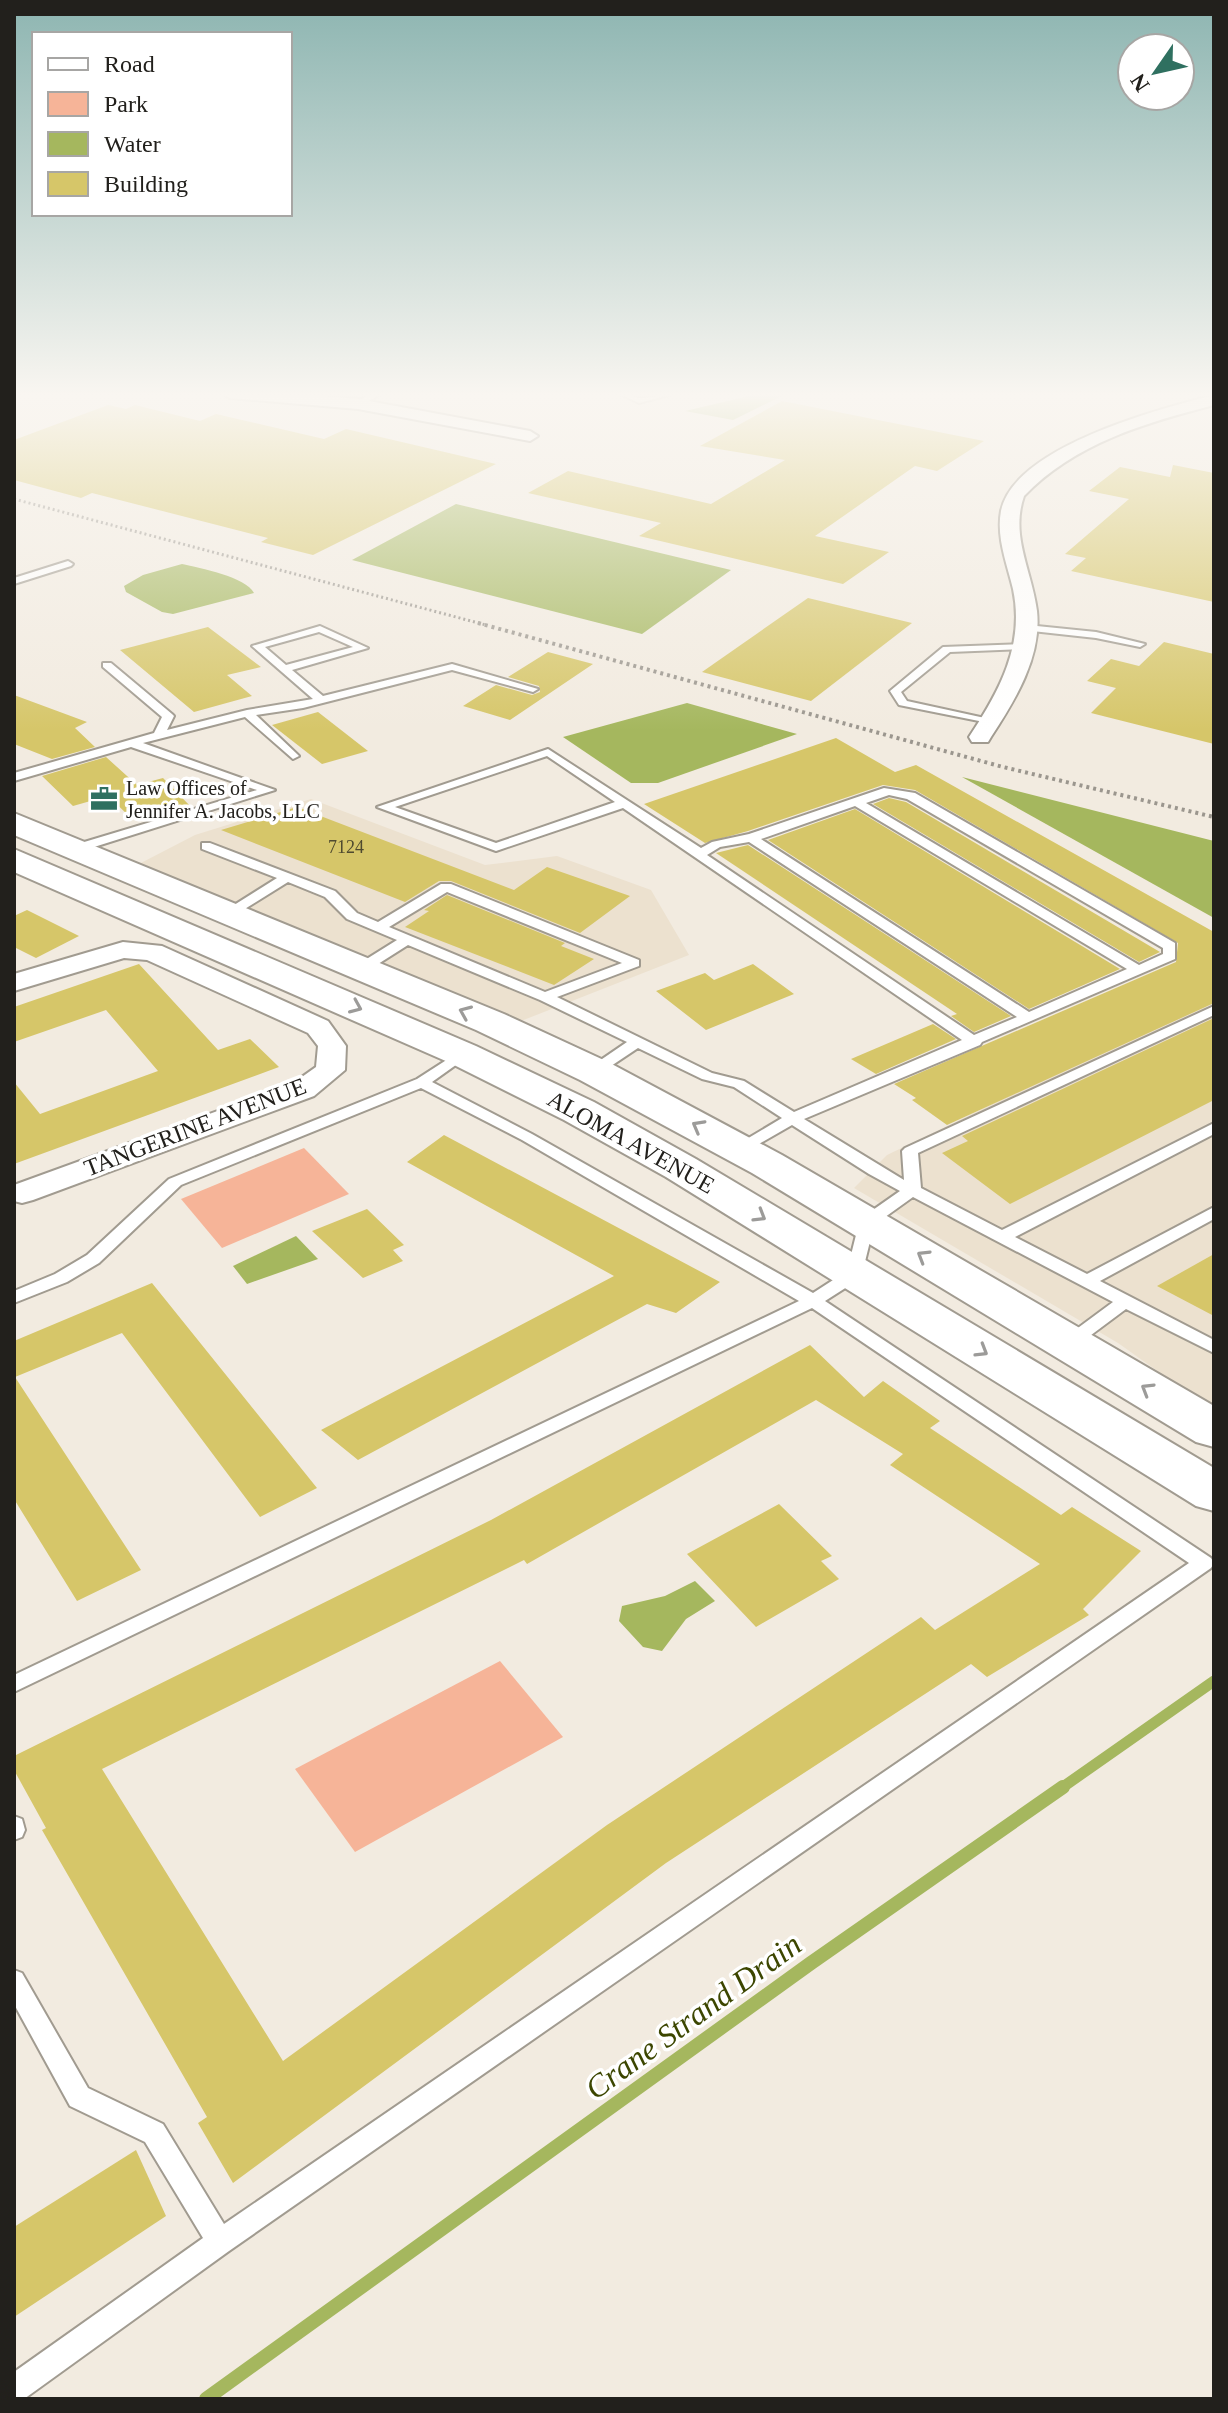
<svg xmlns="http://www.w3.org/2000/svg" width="1228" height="2413" font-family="Georgia,serif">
  <rect width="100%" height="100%" fill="#f2ebe0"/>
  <!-- built -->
  <g fill="#ece1cf">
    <polygon points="311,799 485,865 557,856 651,890 689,955 516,1023 137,865 195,835"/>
    <polygon points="1214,997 1214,1411 1118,1343 854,1188 887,1155"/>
  </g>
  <!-- green -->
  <g fill="#f6b498">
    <polygon points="304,1148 349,1194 222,1248 181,1199"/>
    <polygon points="500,1661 563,1737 355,1852 295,1769"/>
  </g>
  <!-- water -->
  <g fill="#a5b75e">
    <polygon points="762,393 788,393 733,420 685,411"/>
    <polygon points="456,504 731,570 642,634 352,560"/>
    <path d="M 182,564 C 200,568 246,577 254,593 L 173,614 L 162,612 L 126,592 L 124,586 L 143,575 Z"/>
    <polygon points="687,703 797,734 658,783 631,783 563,737"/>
    <polygon points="962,777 1214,841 1214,918"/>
    <polygon points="296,1236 318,1259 247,1284 233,1266"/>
    <polygon points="695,1581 715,1601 686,1619 662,1651 643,1647 619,1621 622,1606 665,1596"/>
  </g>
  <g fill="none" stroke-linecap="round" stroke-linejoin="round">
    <!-- stream-far1 -->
    <polyline stroke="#a5b75e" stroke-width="11" points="1060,1789 1214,1681"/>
    <!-- stream -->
    <polyline stroke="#a5b75e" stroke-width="14" points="206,2399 811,1963 1063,1787"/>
  </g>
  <!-- building -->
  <g fill="#d6c669" fill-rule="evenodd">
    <polygon points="782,401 984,441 937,471 915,466 815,536 889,552 843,584 639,536 661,523 528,493 568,471 711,504 785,460 700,446"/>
    <polygon points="108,405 126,409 135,405 200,421 216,414 324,439 346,429 496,464 313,555 261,542 268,538 92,493 81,498 14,480 14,440"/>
    <polygon points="1173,465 1214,473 1214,602 1071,571 1086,558 1065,554 1129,499 1089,491 1120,467 1170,477"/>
    <polygon points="808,598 912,623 811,701 702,672"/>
    <polygon points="208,627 261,667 227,675 252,696 194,712 120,650"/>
    <polygon points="1164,642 1214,654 1214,744 1091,713 1116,688 1087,681 1111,659 1139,666"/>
    <polygon points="548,652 593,664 510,720 463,706 496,685 532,695 540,692 539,686 508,677"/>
    <polygon points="14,695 87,722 75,728 95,747 52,759 14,744"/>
    <polygon points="318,712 368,751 322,764 272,725"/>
    <polygon points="836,738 895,772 916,765 1214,932 1214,1003 947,1125 912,1100 916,1098 894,1084 1176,962 1178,943 915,790 883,785 748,831 705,843 644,804"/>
    <polygon points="106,757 137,785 163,778 191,807 173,812 157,806 128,815 108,796 73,806 42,776"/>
    <polygon points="889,798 906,802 1160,952 1139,962 873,804"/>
    <polygon points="297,807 514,890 547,867 630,896 580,933 451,881 439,881 405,902 221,830"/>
    <polygon points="855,809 1120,969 1029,1009 768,840"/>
    <polygon points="748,845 1011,1016 974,1032 951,1016 957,1014 716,853"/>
    <polygon points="447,895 565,943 561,946 594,959 554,985 405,927 429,911 424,910"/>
    <polygon points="27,910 79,936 36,958 14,947 14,916"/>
    <polygon points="139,964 218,1050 250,1039 279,1067 14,1164 14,1082 40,1114 158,1071 106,1010 14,1042 14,1007"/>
    <polygon points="753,964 794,994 706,1030 656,991 705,973 714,980"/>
    <polygon points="1214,1018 1214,1100 1010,1204 942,1153 968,1141 962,1136"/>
    <polygon points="933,1024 956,1039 876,1074 851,1059"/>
    <polygon points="444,1135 720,1282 676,1313 647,1304 358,1460 321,1430 614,1276 407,1162"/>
    <polygon points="367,1209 404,1245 393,1250 403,1261 363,1278 312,1231"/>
    <polygon points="1214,1254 1214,1316 1157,1286"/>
    <polygon points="152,1283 317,1488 260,1517 122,1333 15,1377 141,1570 77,1601 14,1499 14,1341"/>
    <path d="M 810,1345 L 864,1397 L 883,1381 L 940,1421 L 930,1428 L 1061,1515 L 1072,1507 L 1141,1551 L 1083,1609 L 1089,1615 L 987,1677 L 971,1664 L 666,1863 L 233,2183 L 198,2123 L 207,2117 L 42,1830 L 46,1828 L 14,1770 L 14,1756 L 491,1520 ZM 816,1400 L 903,1454 L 890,1465 L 1040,1564 L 935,1630 L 921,1617 L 607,1825 L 283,2061 L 102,1769 L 524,1560 L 527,1564 Z"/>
    <polygon points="779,1504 832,1556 821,1561 839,1579 756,1627 687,1554"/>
    <polygon points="136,2150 166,2216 14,2317 14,2227"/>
  </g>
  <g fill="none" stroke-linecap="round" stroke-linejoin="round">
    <!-- service casing -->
    <g stroke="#a19b90" stroke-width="4">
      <g id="service">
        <polygon points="371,393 382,393 361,406 354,404"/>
        <path d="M 618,393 C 627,393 632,397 639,398 C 648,399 665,393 676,393 L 639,403 Z"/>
        <polygon points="68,561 73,564 71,566 14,584 14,578"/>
        <polygon points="1027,625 1096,632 1145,644 1140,647 1096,638 1023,630 1022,628"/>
        <path d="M 320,626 L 368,648 L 292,670 L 323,696 L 452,664 L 538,689 L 533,692 L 452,670 L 303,708 L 256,715 L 297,754 L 299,756 L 293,759 L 245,717 L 143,743 L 275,790 L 75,853 L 71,852 L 71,846 L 257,790 L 131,747 L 14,781 L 14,773 L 154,733 L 162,717 L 103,667 L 103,663 L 111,663 L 172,714 L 174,716 L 167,730 L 247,710 L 313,699 L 252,646 ZM 319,632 L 353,647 L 286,665 L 265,647 Z"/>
        <polygon points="1023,644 1027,645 1027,649 950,652 901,692 907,701 994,720 994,724 899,705 890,691 943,647"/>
        <path d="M 548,749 L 701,848 L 712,842 L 749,834 L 884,788 L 915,793 L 1175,943 L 1175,959 L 982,1042 L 980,1045 L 804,1119 L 904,1180 L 902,1151 L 905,1148 L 1214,1006 L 1214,1015 L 918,1153 L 921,1188 L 1002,1230 L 1214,1123 L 1214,1134 L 1015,1237 L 1087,1274 L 1214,1207 L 1214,1219 L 1100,1281 L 1214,1340 L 1214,1353 L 1126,1309 L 1075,1347 L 1063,1347 L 1060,1343 L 1063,1339 L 1113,1302 L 913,1197 L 874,1225 L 861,1278 L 825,1301 L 1211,1558 L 1214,1563 L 1211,1568 L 229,2251 L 24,2399 L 14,2399 L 14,2372 L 203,2238 L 145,2142 L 70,2106 L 14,2004 L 14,1970 L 22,1973 L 88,2088 L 163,2124 L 224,2224 L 1189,1563 L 812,1308 L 14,1692 L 14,1675 L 799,1301 L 522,1140 L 421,1088 L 181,1185 L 99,1263 L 67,1282 L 14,1303 L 14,1291 L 55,1274 L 87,1255 L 169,1179 L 417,1079 L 462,1050 L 469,1054 L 467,1057 L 432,1082 L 532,1134 L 813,1293 L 847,1271 L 860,1219 L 900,1191 L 869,1174 L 792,1125 L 745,1152 L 735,1152 L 732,1149 L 735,1146 L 782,1118 L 734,1087 L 702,1079 L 638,1048 L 599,1074 L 589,1074 L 587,1071 L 589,1068 L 627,1042 L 540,1000 L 408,945 L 367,971 L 357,971 L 355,968 L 357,965 L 397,940 L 347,919 L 325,897 L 288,882 L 235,915 L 230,916 L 223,912 L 277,878 L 202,849 L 202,843 L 210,843 L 335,891 L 357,913 L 378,922 L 441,884 L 451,884 L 639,960 L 639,966 L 557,997 L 712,1073 L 744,1081 L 794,1112 L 962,1040 L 623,808 L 496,851 L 377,807 ZM 547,756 L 615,802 L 496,843 L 395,807 ZM 889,795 L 907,799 L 1163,948 L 1163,954 L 1139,965 L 866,803 ZM 855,806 L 1127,969 L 1029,1012 L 761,839 ZM 749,842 L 1017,1017 L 974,1035 L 707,855 L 720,847 ZM 447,892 L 622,963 L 545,992 L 389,927 Z"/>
        <polygon points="14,1816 22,1819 25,1830 22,1837 14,1840"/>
      </g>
    </g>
    <!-- minor casing -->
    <g stroke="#a19b90" stroke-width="4">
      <g id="minor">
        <polygon points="222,393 290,393 358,399 530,431 538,436 530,441 358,409 230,398"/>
        <path d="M 1214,395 L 1214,405 C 1145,423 1075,443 1024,496 C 1010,536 1032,571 1037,611 C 1042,657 1015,700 991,737 L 988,742 L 972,742 L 969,737 C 999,692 1025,645 1013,589 C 1007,564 996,537 1001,511 C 1014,447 1159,409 1214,395 Z"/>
        <polygon points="123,942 162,946 328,1021 346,1046 345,1070 314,1096 33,1200 22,1203 14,1201 14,1185 292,1084 316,1067 318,1046 308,1033 147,960 124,958 14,991 14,974"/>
      </g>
    </g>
    <!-- primary casing -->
    <g stroke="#a19b90" stroke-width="4">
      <g id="primary">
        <polygon points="14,813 504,1014 608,1062 782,1155 1214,1406 1214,1447 1196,1442 752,1173 580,1080 476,1030 14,835"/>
        <polygon points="14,849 476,1046 594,1102 696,1159 1214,1468 1214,1511 1196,1506 666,1177 564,1120 448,1062 14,872"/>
      </g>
    </g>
    <!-- path-far1 -->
    <polyline stroke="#9b968e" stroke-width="3" stroke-dasharray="2 3" stroke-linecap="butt" points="14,499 486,625"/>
    <!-- path -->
    <polyline stroke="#9b968e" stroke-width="4" stroke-dasharray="3 4" stroke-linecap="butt" points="478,623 1003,767 1214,817"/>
    <!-- service -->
    <use href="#service" fill="#fff" fill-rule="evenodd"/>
    <!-- minor -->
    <use href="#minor" fill="#fff" fill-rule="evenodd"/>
    <!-- primary -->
    <use href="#primary" fill="#fff" fill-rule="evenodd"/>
  </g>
  <!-- one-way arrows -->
  <defs><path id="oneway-chevron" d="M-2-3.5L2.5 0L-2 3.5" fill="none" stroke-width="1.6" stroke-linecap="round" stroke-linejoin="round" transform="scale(2)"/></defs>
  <g stroke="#9c9b99">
    <use href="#oneway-chevron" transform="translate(356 1007) rotate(23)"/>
    <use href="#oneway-chevron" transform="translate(465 1012) rotate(-157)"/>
    <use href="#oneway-chevron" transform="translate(698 1126) rotate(-151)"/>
    <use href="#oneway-chevron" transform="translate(760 1216) rotate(31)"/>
    <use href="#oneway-chevron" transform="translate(923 1256) rotate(-149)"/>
    <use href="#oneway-chevron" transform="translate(982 1351) rotate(31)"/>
    <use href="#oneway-chevron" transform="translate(1147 1389) rotate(-149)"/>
  </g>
  <!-- sky -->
  <linearGradient id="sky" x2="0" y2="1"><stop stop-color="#8db5b1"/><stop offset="0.54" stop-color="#f9f6f1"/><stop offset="1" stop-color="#f9f6f1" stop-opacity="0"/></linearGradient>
  <rect width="1228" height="731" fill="url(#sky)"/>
  <!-- icons -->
  <defs>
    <g id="office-bare" transform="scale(2.16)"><path d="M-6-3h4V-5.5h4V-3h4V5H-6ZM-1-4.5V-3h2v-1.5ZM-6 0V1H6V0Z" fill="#2f7060" stroke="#fff" stroke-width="2.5" paint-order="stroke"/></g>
  </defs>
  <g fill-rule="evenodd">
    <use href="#office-bare" x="104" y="799"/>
  </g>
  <g text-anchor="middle" stroke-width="7" stroke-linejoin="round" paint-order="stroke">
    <!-- far-number labels -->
    <g font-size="18" fill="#4f4a2f">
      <text x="346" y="853">7124</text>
    </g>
    <!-- far-poi labels -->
    <g font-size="20" fill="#22201c" stroke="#fff" text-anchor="start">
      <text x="126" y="795">Law Offices of<tspan x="126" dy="23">Jennifer A. Jacobs, LLC</tspan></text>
    </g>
    <!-- street labels -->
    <g font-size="24" fill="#22201c" stroke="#fff">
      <text transform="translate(195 1127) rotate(-21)" y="8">TANGERINE AVENUE</text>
      <text transform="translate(631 1142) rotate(29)" y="8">ALOMA AVENUE</text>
    </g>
    <!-- near-water labels -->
    <g font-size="32" font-style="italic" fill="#3c4600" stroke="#fff">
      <text transform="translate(693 2016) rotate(-36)" y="11">Crane Strand Drain</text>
    </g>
  </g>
  <!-- border -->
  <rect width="1228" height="2413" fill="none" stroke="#22201c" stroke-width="32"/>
  <!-- legend -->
  <rect x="32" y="32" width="260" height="184" fill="#ffffff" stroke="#a7a6a4" stroke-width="2"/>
  <rect x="48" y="58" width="40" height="12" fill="#ffffff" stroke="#a7a6a4" stroke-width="2"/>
  <text x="104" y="72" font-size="24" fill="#22201c">Road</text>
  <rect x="48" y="92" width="40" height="24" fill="#f6b498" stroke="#a7a6a4" stroke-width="2"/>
  <text x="104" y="112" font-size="24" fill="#22201c">Park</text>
  <rect x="48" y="132" width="40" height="24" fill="#a5b75e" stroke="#a7a6a4" stroke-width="2"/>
  <text x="104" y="152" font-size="24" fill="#22201c">Water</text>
  <rect x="48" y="172" width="40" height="24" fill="#d6c669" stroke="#a7a6a4" stroke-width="2"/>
  <text x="104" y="192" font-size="24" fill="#22201c">Building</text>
  <!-- north arrow -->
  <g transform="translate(1156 72) rotate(236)"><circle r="38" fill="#ffffff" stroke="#a7a6a4" stroke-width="2"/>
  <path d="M0-6L14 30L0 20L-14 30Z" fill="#2f7060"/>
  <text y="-12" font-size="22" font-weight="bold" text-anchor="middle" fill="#22201c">N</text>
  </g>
</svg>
